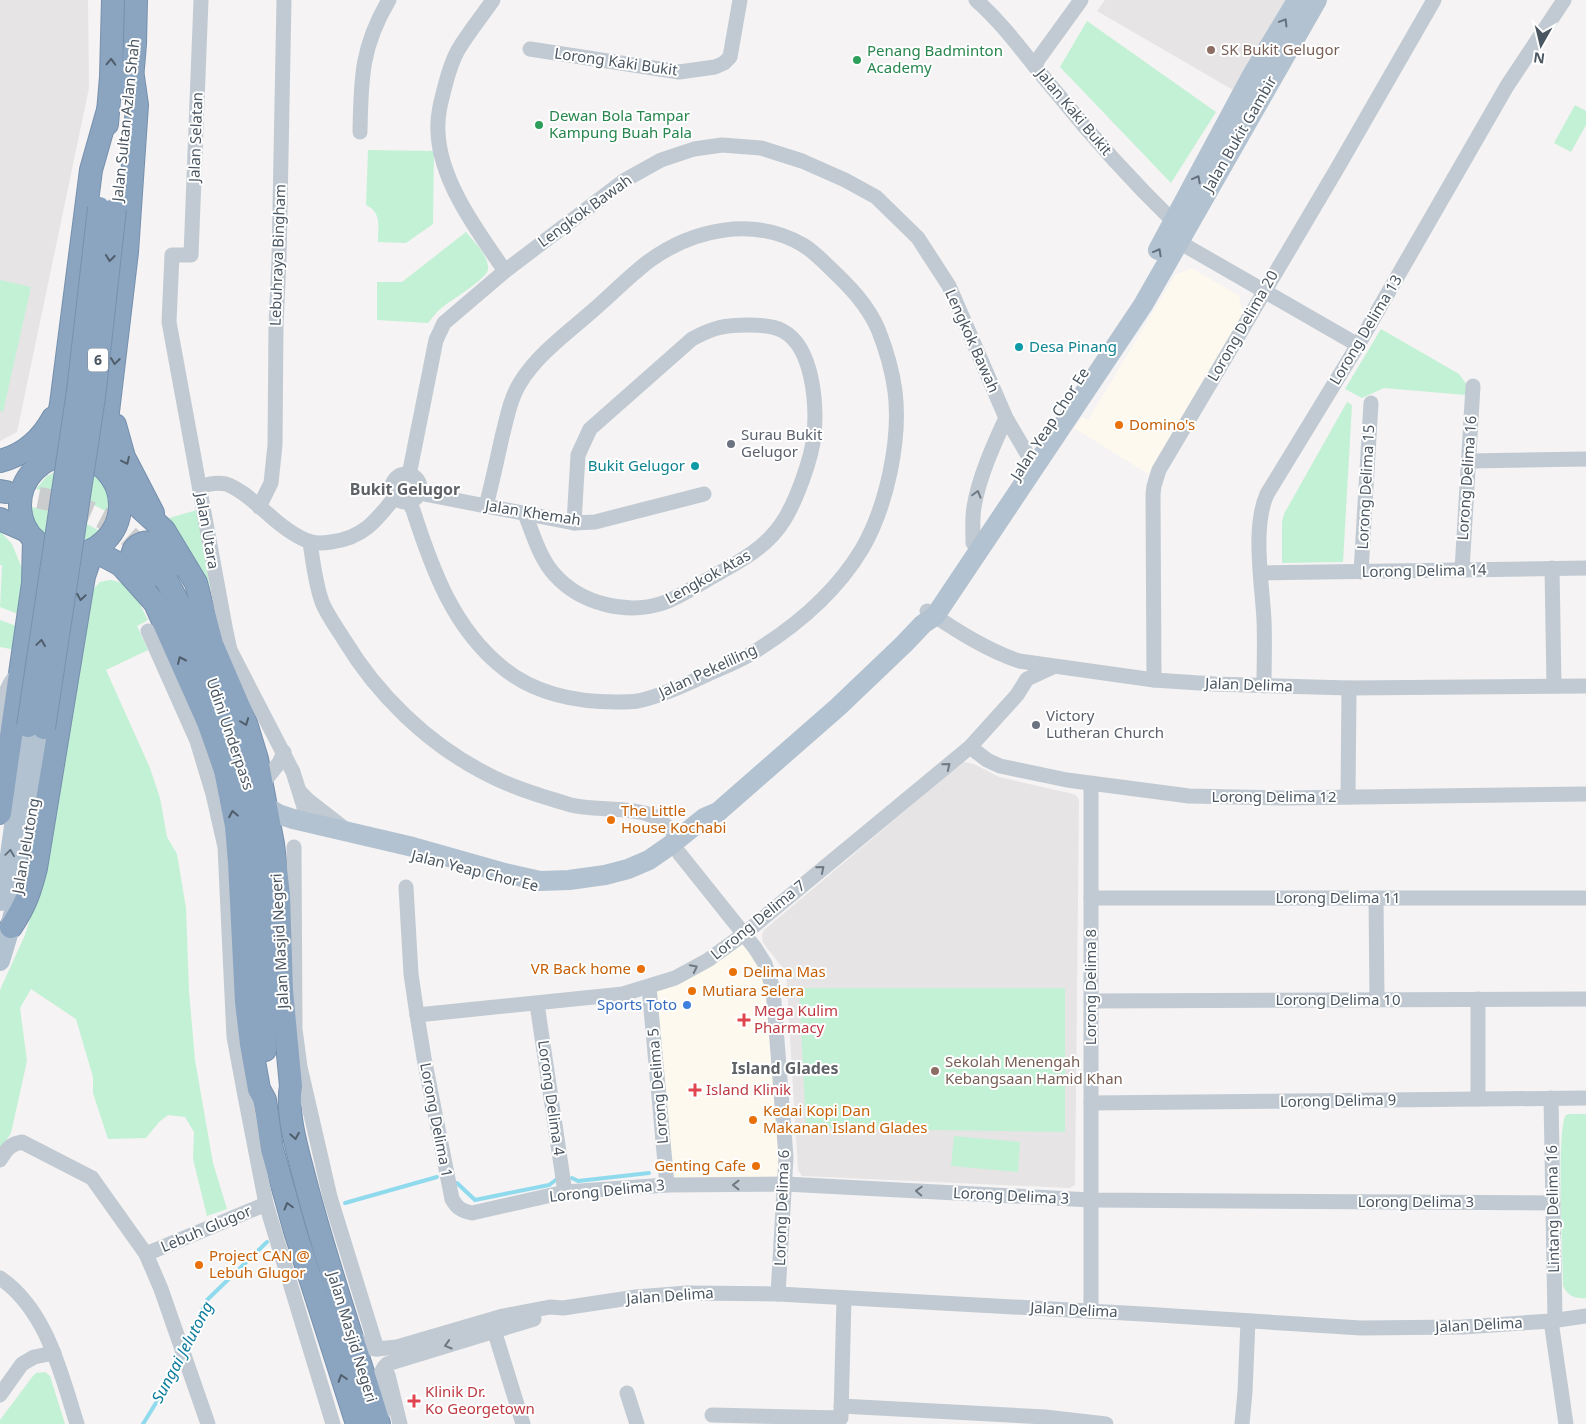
<svg xmlns="http://www.w3.org/2000/svg" width="1586" height="1424" font-family="'Noto Sans',sans-serif">
  <rect width="100%" height="100%" fill="#f5f3f3"/>
  <!-- commercial -->
  <g fill="#fdf9ef">
    <polygon points="1192,268 1239,296 1243,314 1148,474 1074,428 1082,417 1088,420 1175,275"/>
    <polygon points="744,934 765,964 785,1184 667,1185 649,987"/>
  </g>
  <!-- education -->
  <g fill="#e6e4e5">
    <polygon points="0,0 88,0 89,88 17,432 0,441"/>
    <polygon points="1105,0 1285,0 1233,90 1097,11"/>
    <polygon points="964,762 974,764 999,777 1073,794 1077,796 1079,801 1075,1185 1069,1188 802,1176 798,1170 786,972 763,943 762,935 764,930 795,904 959,765"/>
  </g>
  <!-- green -->
  <g fill="#c3f1d5">
    <polygon points="1087,21 1216,112 1171,183 1060,67"/>
    <polygon points="1575,105 1586,111 1586,125 1571,152 1554,143"/>
    <path d="M 368,150 L 434,151 L 433,224 L 406,243 L 378,242 C 378,227 382,212 366,205 Z"/>
    <path d="M 466,232 C 474,242 489,256 488,269 C 488,278 453,299 444,306 C 438,310 433,317 428,323 L 377,320 L 377,282 L 402,282 Z"/>
    <polygon points="0,280 31,287 3,412 0,411"/>
    <polygon points="1381,329 1459,374 1467,385 1466,395 1384,388 1362,398 1345,389"/>
    <polygon points="1347,402 1352,405 1343,562 1282,563 1282,522 1284,514"/>
    <path d="M 61,469 C 70,470 85,470 93,474 C 107,482 111,500 110,514 C 87,499 63,494 36,489 L 47,476 Z"/>
    <path d="M 32,507 C 57,512 79,519 100,531 C 88,545 81,544 64,541 C 44,538 33,529 32,507 Z"/>
    <polygon points="197,510 215,617 201,571 169,518"/>
    <polygon points="0,531 12,544 25,576 21,615 0,607 2,565 0,565"/>
    <path d="M 110,580 C 133,583 138,601 148,620 L 137,626 L 148,650 L 106,670 L 150,768 L 160,798 L 167,837 L 177,854 L 186,908 L 189,991 L 195,1060 L 213,1163 L 227,1209 L 207,1216 L 193,1159 L 194,1132 L 185,1117 L 168,1115 L 159,1122 L 146,1138 L 108,1139 L 93,1093 L 93,1077 L 76,1019 L 31,989 L 20,1008 L 27,1061 L 11,1133 L 0,1150 L 0,990 L 25,935 L 44,873 L 89,594 L 100,582 Z"/>
    <polygon points="0,620 19,627 16,650 0,647"/>
    <polygon points="799,988 1065,988 1065,1132 806,1128"/>
    <path d="M 1570,1114 L 1586,1114 L 1586,1298 C 1575,1299 1568,1296 1563,1286 C 1563,1262 1556,1127 1566,1115 Z"/>
    <polygon points="954,1136 1020,1142 1018,1172 951,1166"/>
    <polygon points="45,1372 50,1376 65,1424 0,1424 0,1420 33,1376 36,1373"/>
  </g>
  <g fill="none" stroke-linecap="round" stroke-linejoin="round">
    <!-- stream -->
    <g stroke="#90daee" stroke-width="4">
      <polyline points="572,1178 578,1181 649,1173"/>
      <polyline points="457,1183 475,1200 549,1185 557,1179"/>
      <polyline points="345,1203 437,1177"/>
      <polyline points="186,1344 207,1300 267,1242"/>
      <polyline points="143,1424 159,1398 179,1357"/>
    </g>
    <!-- highway-tunnel -->
    <path stroke="#caccce" stroke-width="22" stroke-dasharray="22 11" stroke-linecap="butt" d="M 6,492 C 45,499 87,504 120,529 C 131,537 141,549 151,559"/>
    <!-- highway casing -->
    <g stroke="#7690ad" stroke-width="24">
      <g id="highway">
        <polyline points="131,91 135,44 136,0"/>
        <polyline points="107,124 111,77 113,0"/>
        <polyline points="115,425 124,457 153,513"/>
        <circle cx="70" cy="505" r="50"/>
        <path d="M 0,461 C 24,455 41,440 53,418"/>
        <path d="M 38,466 C 53,444 56,430 61,404 L 91,170 L 108,110"/>
        <polyline points="112,478 106,452 105,437 127,252 137,105 133,77"/>
        <path d="M 117,487 L 164,530 L 196,583 L 212,644 L 246,723 L 257,759 L 273,844 L 279,895 L 282,991 L 291,1086 C 286,1113 297,1149 304,1176 C 325,1259 354,1341 379,1424"/>
        <polyline points="0,491 6,492"/>
        <polyline points="0,519 27,531"/>
        <polyline points="153,561 168,583 179,604 223,706 249,786 257,838 265,1050"/>
        <path d="M 147,579 L 132,559 C 131,542 150,538 161,548 C 166,552 169,560 172,566"/>
        <polyline points="0,813 33,583 34,539"/>
        <path d="M 11,927 C 25,906 30,892 36,868 L 84,576 L 93,550 L 121,565 L 155,603 L 208,722 L 225,770 L 236,826 L 239,862 L 246,1002 L 251,1044 L 259,1089 L 265,1100 L 272,1149 L 295,1231 L 357,1424"/>
      </g>
    </g>
    <!-- minor -->
    <g stroke="#c1cad2" stroke-width="15">
      <polyline points="201,0 191,255 172,255 169,322 226,632 230,650 293,772 304,807 304,814 301,821"/>
      <path d="M 493,0 C 482,16 468,33 458,50 C 452,61 448,74 445,86 C 441,101 437,116 438,131 C 439,180 478,232 505,271"/>
      <path d="M 976,0 C 1007,27 1029,61 1056,92 C 1093,138 1132,181 1174,222"/>
      <polyline points="530,49 679,72 715,67 724,63 730,57 740,0"/>
      <polyline points="1034,65 1081,0"/>
      <path d="M 360,132 C 361,79 361,47 389,0"/>
      <polyline points="1179,242 1358,345"/>
      <polyline points="1469,461 1586,459"/>
      <circle cx="406" cy="488" r="14"/>
      <polyline points="409,475 436,340 444,323 505,271 625,180 661,160 694,149 722,145 761,148 802,161 845,180 876,197 918,238 949,286 1006,418 1029,457 1036,466"/>
      <path d="M 200,487 C 208,484 217,482 226,484 C 241,489 255,503 267,513 C 279,524 292,535 308,541 C 315,544 324,543 331,542 C 363,538 376,521 395,497"/>
      <polyline points="419,493 574,523 595,522 704,494"/>
      <path d="M 409,502 L 413,510 C 432,569 453,628 503,668 C 535,694 576,702 616,702 C 623,702 631,702 638,701 C 661,696 683,686 704,676 C 719,669 735,663 749,655 C 794,628 835,594 862,549 C 887,506 901,439 895,391 C 892,369 886,349 878,329 C 867,304 849,286 830,268 C 822,260 813,251 803,245 C 754,216 693,229 649,261 C 628,277 610,296 590,313 C 566,334 537,355 520,383 C 510,399 507,418 502,437 C 497,460 492,483 486,506"/>
      <polyline points="259,507 271,483 275,445 276,325 279,260 284,0"/>
      <path d="M 525,514 C 533,534 540,559 555,575 C 581,604 627,615 663,603 C 679,597 695,587 710,578 C 737,563 767,548 784,520 C 796,501 812,458 814,435 C 817,404 813,347 783,331 C 774,326 760,325 749,325 C 725,325 714,327 692,339 L 590,429 L 578,455 L 574,523"/>
      <path d="M 310,542 C 313,562 315,582 322,602 C 327,615 337,628 345,641 C 377,694 427,743 483,772 C 510,787 541,796 571,805 C 595,811 636,806 657,818 C 665,823 672,831 679,838"/>
      <path d="M 973,543 C 973,531 972,519 974,507 C 979,477 993,446 1006,418"/>
      <polyline points="1552,568 1554,686"/>
      <polyline points="1462,570 1473,386"/>
      <polyline points="1361,572 1371,403"/>
      <polyline points="1261,573 1586,568"/>
      <path d="M 927,611 C 956,630 986,650 1019,661 L 1154,680 L 1215,684 L 1349,688 L 1586,686"/>
      <polyline points="148,631 197,741 213,794 225,847 234,1037 245,1096 266,1204 333,1424"/>
      <polyline points="1154,680 1153,494 1154,486 1159,470 1338,167 1434,0"/>
      <path d="M 1264,686 C 1264,664 1265,642 1264,620 C 1262,582 1252,528 1267,494 L 1358,345 L 1507,86 L 1564,0"/>
      <path d="M 0,729 C 3,710 2,689 17,675"/>
      <polyline points="970,747 987,760 1000,766 1067,780 1189,796 1284,798 1586,794"/>
      <polyline points="263,783 279,763 284,752"/>
      <polyline points="301,793 309,801 345,829"/>
      <polyline points="1348,797 1349,688"/>
      <polyline points="294,847 295,1029 300,1067 330,1197 377,1349"/>
      <polyline points="679,853 755,948 765,964 773,989 786,1157 778,1294"/>
      <path d="M 406,887 L 411,974 L 417,1015 L 424,1058 L 452,1199 C 457,1208 462,1211 472,1213 L 565,1192 L 667,1185 L 785,1184 L 1091,1200 L 1553,1203"/>
      <polyline points="1091,898 1586,898"/>
      <polyline points="1376,898 1377,1000"/>
      <polyline points="649,987 667,1185"/>
      <polyline points="1091,1001 1586,999"/>
      <polyline points="537,1004 565,1192"/>
      <polyline points="417,1015 623,994 675,978 708,960 744,934 970,747 1017,695 1027,679 1053,667"/>
      <polyline points="1551,1098 1555,1320"/>
      <polyline points="1478,1099 1478,999"/>
      <polyline points="1091,1103 1586,1098"/>
      <path d="M 0,1160 C 6,1150 10,1144 22,1142 L 92,1178 L 146,1254 L 161,1289 L 208,1424"/>
      <polyline points="146,1254 266,1204"/>
      <path d="M 0,1278 C 47,1310 61,1374 77,1424"/>
      <polyline points="1091,1311 1091,784"/>
      <polyline points="1551,1321 1566,1424"/>
      <polyline points="494,1330 523,1424"/>
      <polyline points="352,1336 370,1348 377,1349 397,1347 503,1316 550,1307 563,1308 636,1297 687,1293 778,1294 1143,1314 1361,1328 1463,1327 1551,1321 1586,1316"/>
      <polyline points="388,1375 400,1424"/>
      <polyline points="627,1393 637,1424"/>
      <polyline points="0,1395 22,1364 34,1357 54,1353"/>
      <polyline points="841,1406 1045,1417 1106,1424"/>
      <path d="M 384,1411 C 382,1395 374,1376 387,1364 L 534,1319"/>
      <polyline points="712,1415 841,1418"/>
      <polyline points="841,1415 844,1298"/>
      <polyline points="1242,1424 1245,1392 1248,1321"/>
    </g>
    <!-- major -->
    <g stroke="#b3c2d1" stroke-width="20">
      <polyline points="1158,250 1251,77 1297,0"/>
      <polyline points="267,807 278,814 293,819 413,847 505,873 540,881 569,880 605,875 628,869 649,860 672,844 704,818 718,812 838,707 904,644 923,624 935,616 1143,305 1317,0"/>
      <polyline points="0,901 9,862 28,726"/>
      <path d="M 0,961 C 25,884 33,808 44,728"/>
    </g>
    <!-- highway -->
    <use href="#highway" stroke="#8ba5c1" stroke-width="22"/>
    <!-- highway-bridge casing -->
    <g stroke="#7690ad" stroke-width="24" stroke-linecap="butt">
      <g id="highway-bridge">
        <polyline points="28,726 78,391 99,208"/>
        <polyline points="44,728 94,397 115,209"/>
      </g>
    </g>
    <!-- highway-bridge -->
    <use href="#highway-bridge" stroke="#8ba5c1" stroke-width="22"/>
  </g>
  <!-- one-way arrows -->
  <defs><path id="oneway-chevron" d="M-2-3.5L2.5 0L-2 3.5" fill="none" stroke-width="1.6" stroke-linecap="round" stroke-linejoin="round" transform="scale(1.25)"/></defs>
  <g stroke="#64717d">
    <use href="#oneway-chevron" transform="translate(1284 22) rotate(-59)"/>
    <use href="#oneway-chevron" transform="translate(1197 179) rotate(-62)"/>
    <use href="#oneway-chevron" transform="translate(1158 252) rotate(-61)"/>
    <use href="#oneway-chevron" transform="translate(10 853) rotate(-82)"/>
  </g>
  <g stroke="#505e6b">
    <use href="#oneway-chevron" transform="translate(111 62) rotate(-88)"/>
    <use href="#oneway-chevron" transform="translate(110 258) rotate(97)"/>
    <use href="#oneway-chevron" transform="translate(115 361) rotate(97)"/>
    <use href="#oneway-chevron" transform="translate(126 461) rotate(65)"/>
    <use href="#oneway-chevron" transform="translate(81 597) rotate(99)"/>
    <use href="#oneway-chevron" transform="translate(41 643) rotate(-82)"/>
    <use href="#oneway-chevron" transform="translate(181 660) rotate(-114)"/>
    <use href="#oneway-chevron" transform="translate(245 722) rotate(69)"/>
    <use href="#oneway-chevron" transform="translate(233 814) rotate(-101)"/>
    <use href="#oneway-chevron" transform="translate(295 1136) rotate(80)"/>
    <use href="#oneway-chevron" transform="translate(288 1206) rotate(-105)"/>
    <use href="#oneway-chevron" transform="translate(342 1378) rotate(-108)"/>
  </g>
  <g stroke="#6e7983">
    <use href="#oneway-chevron" transform="translate(977 494) rotate(-74)"/>
    <use href="#oneway-chevron" transform="translate(947 766) rotate(-39)"/>
    <use href="#oneway-chevron" transform="translate(821 869) rotate(-40)"/>
    <use href="#oneway-chevron" transform="translate(694 968) rotate(-27)"/>
    <use href="#oneway-chevron" transform="translate(736 1185) rotate(180)"/>
    <use href="#oneway-chevron" transform="translate(919 1191) rotate(-177)"/>
    <use href="#oneway-chevron" transform="translate(448 1345) rotate(163)"/>
  </g>
  <!-- markers -->
  <g fill="#8d6e63" stroke="#fff" stroke-width="2">
    <circle cx="1211" cy="50" r="5"/>
    <circle cx="935" cy="1071" r="5"/>
  </g>
  <g fill="#2e9e5b" stroke="#fff" stroke-width="2">
    <circle cx="857" cy="60" r="5"/>
    <circle cx="539" cy="125" r="5"/>
  </g>
  <g fill="#0f9aa8" stroke="#fff" stroke-width="2">
    <circle cx="1019" cy="347" r="5"/>
    <circle cx="695" cy="466" r="5"/>
  </g>
  <g fill="#e8710a" stroke="#fff" stroke-width="2">
    <circle cx="1119" cy="425" r="5"/>
    <circle cx="611" cy="820" r="5"/>
    <circle cx="641" cy="969" r="5"/>
    <circle cx="733" cy="972" r="5"/>
    <circle cx="692" cy="991" r="5"/>
    <circle cx="753" cy="1120" r="5"/>
    <circle cx="756" cy="1166" r="5"/>
    <circle cx="199" cy="1265" r="5"/>
  </g>
  <g fill="#6b7280" stroke="#fff" stroke-width="2">
    <circle cx="731" cy="444" r="5"/>
    <circle cx="1036" cy="725" r="5"/>
  </g>
  <circle fill="#3f7fe0" stroke="#fff" stroke-width="2" cx="687" cy="1005" r="5"/>
  <g fill="#e0444e" stroke="#fff" stroke-width="2">
    <path d="M741.5 1012.5h5v5h5v5h-5v5h-5v-5h-5v-5h5z"/>
    <path d="M692.5 1082.5h5v5h5v5h-5v5h-5v-5h-5v-5h5z"/>
    <path d="M411.5 1393.5h5v5h5v5h-5v5h-5v-5h-5v-5h5z"/>
  </g>
  <g text-anchor="middle" stroke-width="4" stroke-linejoin="round" paint-order="stroke">
    <!-- shield labels -->
    <rect fill="#fff" stroke="#808990" stroke-width="1" x="88" y="348.5" width="20" height="23" rx="4"/>
    <g font-size="14" font-weight="bold" fill="#4a5661">
      <text x="98" y="365">6</text>
    </g>
    <!-- education labels -->
    <g font-size="15" fill="#785e54" stroke="#fff" text-anchor="start">
      <text x="1221" y="55">SK Bukit Gelugor</text>
      <text x="945" y="1067">Sekolah Menengah<tspan x="945" dy="17">Kebangsaan Hamid Khan</tspan></text>
    </g>
    <!-- leisure labels -->
    <g font-size="15" fill="#27864d" stroke="#fff" text-anchor="start">
      <text x="867" y="56">Penang Badminton<tspan x="867" dy="17">Academy</tspan></text>
      <text x="549" y="121">Dewan Bola Tampar<tspan x="549" dy="17">Kampung Buah Pala</tspan></text>
    </g>
    <!-- street labels -->
    <g font-size="15" fill="#4a5661" stroke="#fff">
      <text transform="translate(616 62) rotate(8)" y="5">Lorong Kaki Bukit</text>
      <text transform="translate(1074 112) rotate(50)" y="5">Jalan Kaki Bukit</text>
      <text transform="translate(126 120) rotate(-84)" y="5">Jalan Sultan Azlan Shah</text>
      <text transform="translate(1240 134) rotate(-60)" y="5">Jalan Bukit Gambir</text>
      <text transform="translate(196 137) rotate(-88)" y="5">Jalan Selatan</text>
      <text transform="translate(585 211) rotate(-36)" y="5">Lengkok Bawah</text>
      <text transform="translate(278 255) rotate(-88)" y="5">Lebuhraya Bingham</text>
      <text transform="translate(1243 326) rotate(-60)" y="5">Lorong Delima 20</text>
      <text transform="translate(1366 330) rotate(-59)" y="5">Lorong Delima 13</text>
      <text transform="translate(972 341) rotate(66)" y="5">Lengkok Bawah</text>
      <text transform="translate(1050 424) rotate(-57)" y="5">Jalan Yeap Chor Ee</text>
      <text transform="translate(1467 478) rotate(-86)" y="5">Lorong Delima 16</text>
      <text transform="translate(1366 487) rotate(-87)" y="5">Lorong Delima 15</text>
      <text transform="translate(533 513) rotate(9)" y="5">Jalan Khemah</text>
      <text transform="translate(207 531) rotate(80)" y="5">Jalan Utara</text>
      <text transform="translate(1424 571) rotate(-1)" y="5">Lorong Delima 14</text>
      <text transform="translate(708 577) rotate(-29)" y="5">Lengkok Atas</text>
      <text transform="translate(708 671) rotate(-25)" y="5">Jalan Pekeliling</text>
      <text transform="translate(1249 685) rotate(2)" y="5">Jalan Delima</text>
      <text transform="translate(230 734) rotate(71)" y="5">Udini Underpass</text>
      <text x="1274" y="802">Lorong Delima 12</text>
      <text transform="translate(26 846) rotate(-80)" y="5">Jalan Jelutong</text>
      <text transform="translate(475 871) rotate(14)" y="5">Jalan Yeap Chor Ee</text>
      <text x="1338" y="903">Lorong Delima 11</text>
      <text transform="translate(758 920) rotate(-39)" y="5">Lorong Delima 7</text>
      <text transform="translate(280 941) rotate(-93)" y="5">Jalan Masjid Negeri</text>
      <text transform="translate(1091 987) rotate(-90)" y="5">Lorong Delima 8</text>
      <text x="1338" y="1005">Lorong Delima 10</text>
      <text transform="translate(658 1086) rotate(-95)" y="5">Lorong Delima 5</text>
      <text transform="translate(551 1098) rotate(82)" y="5">Lorong Delima 4</text>
      <text transform="translate(1338 1101) rotate(-1)" y="5">Lorong Delima 9</text>
      <text transform="translate(436 1120) rotate(79)" y="5">Lorong Delima 1</text>
      <text transform="translate(607 1191) rotate(-6)" y="5">Lorong Delima 3</text>
      <text transform="translate(1011 1196) rotate(3)" y="5">Lorong Delima 3</text>
      <text x="1416" y="1207">Lorong Delima 3</text>
      <text transform="translate(782 1208) rotate(-88)" y="5">Lorong Delima 6</text>
      <text transform="translate(1553 1209) rotate(-91)" y="5">Lintang Delima 16</text>
      <text transform="translate(206 1229) rotate(-23)" y="5">Lebuh Glugor</text>
      <text transform="translate(670 1296) rotate(-4)" y="5">Jalan Delima</text>
      <text transform="translate(1074 1310) rotate(3)" y="5">Jalan Delima</text>
      <text transform="translate(1479 1325) rotate(-3)" y="5">Jalan Delima</text>
      <text transform="translate(352 1337) rotate(73)" y="5">Jalan Masjid Negeri</text>
    </g>
    <!-- culture labels -->
    <g font-size="15" fill="#0d838f" stroke="#fff" text-anchor="start">
      <text x="1029" y="352">Desa Pinang</text>
      <text x="685" y="471" text-anchor="end">Bukit Gelugor</text>
    </g>
    <!-- food labels -->
    <g font-size="15" fill="#c56008" stroke="#fff" text-anchor="start">
      <text x="1129" y="430">Domino's</text>
      <text x="621" y="816">The Little<tspan x="621" dy="17">House Kochabi</tspan></text>
      <text x="631" y="974" text-anchor="end">VR Back home</text>
      <text x="743" y="977">Delima Mas</text>
      <text x="702" y="996">Mutiara Selera</text>
      <text x="763" y="1116">Kedai Kopi Dan<tspan x="763" dy="17">Makanan Island Glades</tspan></text>
      <text x="746" y="1171" text-anchor="end">Genting Cafe</text>
      <text x="209" y="1261">Project CAN @<tspan x="209" dy="17">Lebuh Glugor</tspan></text>
    </g>
    <!-- worship labels -->
    <g font-size="15" fill="#5b616d" stroke="#fff" text-anchor="start">
      <text x="741" y="440">Surau Bukit<tspan x="741" dy="17">Gelugor</tspan></text>
      <text x="1046" y="721">Victory<tspan x="1046" dy="17">Lutheran Church</tspan></text>
    </g>
    <!-- shop labels -->
    <g font-size="15" fill="#366cbe" stroke="#fff" text-anchor="end">
      <text x="677" y="1010">Sports Toto</text>
    </g>
    <!-- health labels -->
    <g font-size="15" fill="#be3a42" stroke="#fff" text-anchor="start">
      <text x="754" y="1016">Mega Kulim<tspan x="754" dy="17">Pharmacy</tspan></text>
      <text x="706" y="1095">Island Klinik</text>
      <text x="425" y="1397">Klinik Dr.<tspan x="425" dy="17">Ko Georgetown</tspan></text>
    </g>
    <!-- neighbourhood labels -->
    <g font-size="16" font-weight="bold" fill="#5f6368" stroke="#fff">
      <text x="405" y="495">Bukit Gelugor</text>
      <text x="785" y="1074">Island Glades</text>
    </g>
    <!-- water labels -->
    <g font-size="16" font-style="italic" fill="#0c7c9b" stroke="#fff">
      <text transform="translate(182 1352) rotate(-62)" y="6">Sungai Jelutong</text>
    </g>
  </g>
  <!-- north arrow -->
  <g transform="translate(1541 45) rotate(188)" stroke="#ffffff" stroke-width="4" paint-order="stroke">
  <path d="M0-4L9 19L0 12L-9 19Z" fill="#4a5661"/>
  <text y="-8" font-size="14" font-weight="bold" text-anchor="middle" fill="#4a5661">N</text>
  </g>
</svg>
